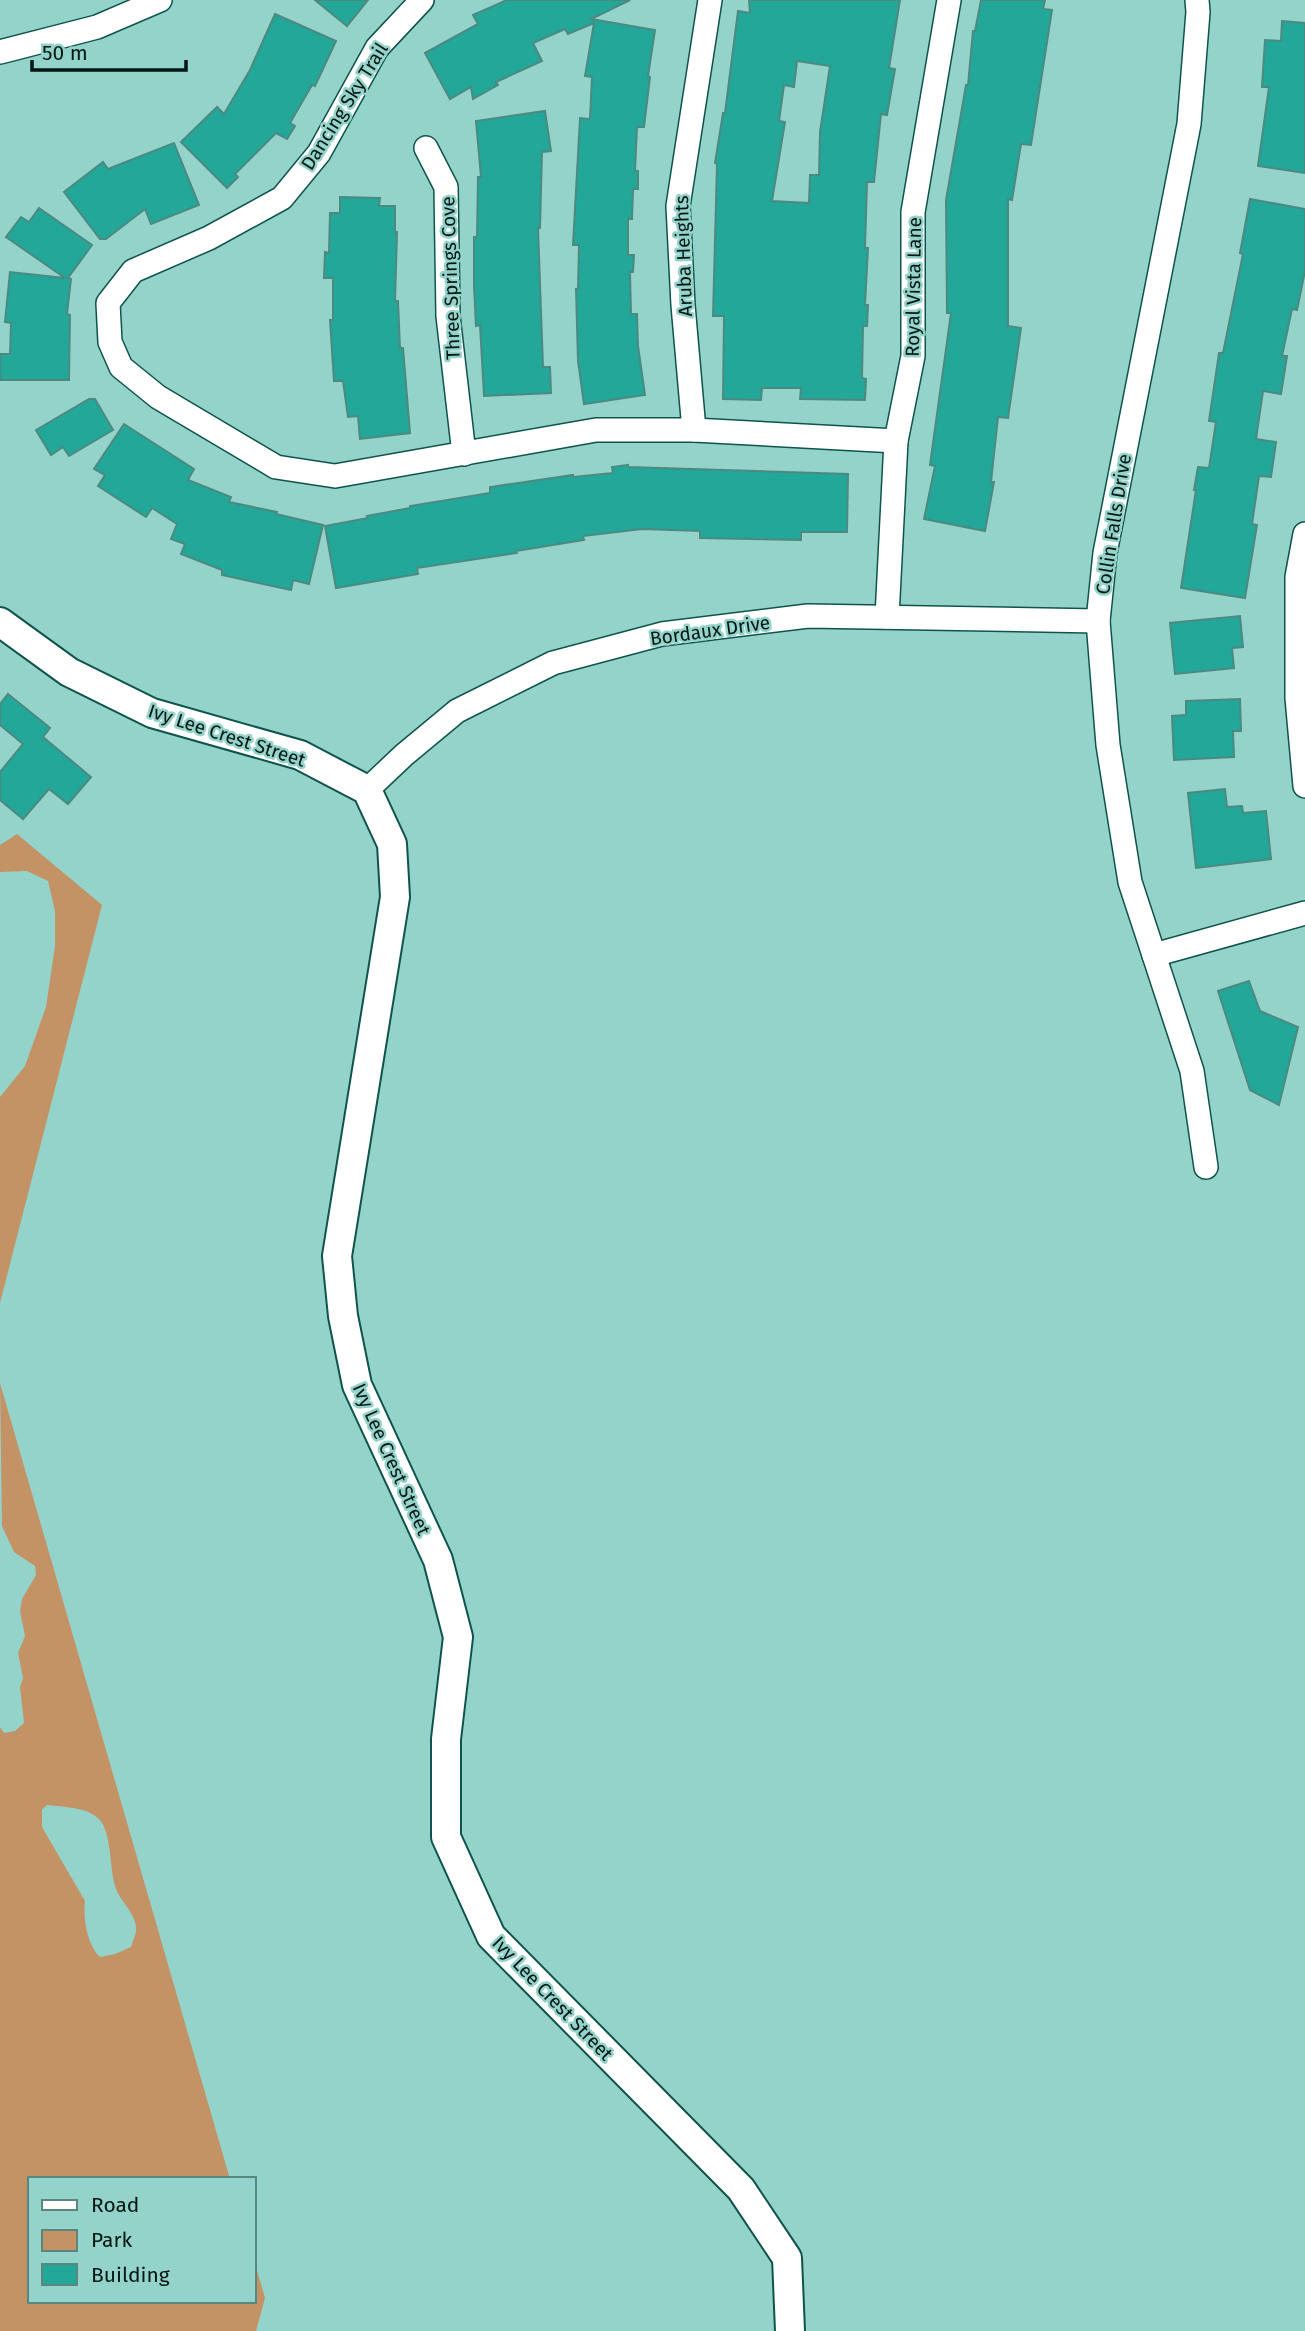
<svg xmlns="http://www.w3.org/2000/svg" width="1305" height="2331" font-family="'Fira Sans',sans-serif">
  <rect width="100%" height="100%" fill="#94d3c9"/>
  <!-- green -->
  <g fill="#c39366" fill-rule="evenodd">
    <polygon points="17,834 102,905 0,1303 0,1097 25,1066 46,1007 55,946 55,911 48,881 27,871 0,872 0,845"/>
    <path d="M 0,1383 L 230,2179 L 30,2179 L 30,2301 L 254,2301 L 254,2260 L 265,2298 L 256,2331 L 0,2331 L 0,1727 L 4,1733 L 15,1731 L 24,1723 L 20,1687 L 23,1678 L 18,1653 L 25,1636 L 20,1611 L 22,1599 L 36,1575 L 35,1566 L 14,1552 L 2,1526 ZM 47,1805 C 63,1807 87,1807 99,1819 C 111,1831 110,1866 114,1882 C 117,1899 133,1909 136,1926 C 137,1933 133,1940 131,1947 L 115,1954 L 100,1957 C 87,1945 83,1918 85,1901 L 42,1827 L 42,1810 Z"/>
  </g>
  <!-- building -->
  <g fill="#22a799" stroke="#4c8a81" stroke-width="2" fill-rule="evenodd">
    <polygon points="315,0 368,0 347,26"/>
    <polygon points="507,0 630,0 591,19 655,30 648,76 650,77 644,127 637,127 635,171 638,171 638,189 633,189 632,219 628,219 628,255 634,255 633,272 630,272 631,314 637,314 638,346 645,395 584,404 578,361 576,289 578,289 579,245 573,245 580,118 590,119 592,77 585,76 594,23 568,34 565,29 533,43 542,61 496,82 498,85 473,99 471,87 450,99 425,53 478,24 473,15"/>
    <path d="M 749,0 L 900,0 L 889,68 L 895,69 L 887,115 L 881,114 L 874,182 L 867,182 L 865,248 L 868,248 L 865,305 L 868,305 L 867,326 L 863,326 L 862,378 L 866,379 L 865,400 L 800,399 L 801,388 L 762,388 L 761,400 L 723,399 L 724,316 L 713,316 L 717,164 L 715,163 L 723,113 L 725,113 L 738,11 L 750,13 ZM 797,61 L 830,66 L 820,132 L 819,175 L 810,175 L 809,203 L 772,201 L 785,122 L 779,121 L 784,85 L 794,87 Z"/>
    <polygon points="981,0 1045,0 1043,9 1052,10 1031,145 1021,144 1012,200 1008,199 1008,326 1021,328 1008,418 998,417 991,482 994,482 985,531 924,519 935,466 930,465 951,313 947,313 946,200 966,85 968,85 973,31 975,31"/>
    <polygon points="275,14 336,41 315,86 312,85 290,123 295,126 287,139 276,133 235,174 238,177 227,188 181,142 217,107 224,114 250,70"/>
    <polygon points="1282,21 1305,23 1305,173 1258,166 1269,87 1262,87 1265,40 1281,41"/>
    <polygon points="545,111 551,151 542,152 540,228 538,228 543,367 550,367 551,393 484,396 480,325 476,326 474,286 474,237 477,237 478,177 481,177 476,121"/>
    <polygon points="174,143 199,205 151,224 145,209 106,239 100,239 64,192 103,162 108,169"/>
    <polygon points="340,197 380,198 379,206 395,206 395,232 397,232 395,301 398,301 400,348 403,348 410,433 360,439 358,416 348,417 343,381 334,381 330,320 333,320 333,278 324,278 325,252 329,253 330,213 340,213"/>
    <polygon points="1250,199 1305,209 1305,271 1297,310 1292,309 1282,356 1287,356 1281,394 1263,391 1256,439 1276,442 1271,477 1259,476 1252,524 1257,525 1245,598 1181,588 1196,490 1194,490 1198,467 1209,468 1216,422 1209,421 1219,353 1223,353 1243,254 1240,253"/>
    <polygon points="39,208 92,245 68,278 71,279 67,314 70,315 69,380 0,380 0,354 10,354 11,323 5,322 10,272 65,278 6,237 21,217 29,222"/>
    <polygon points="89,399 95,399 113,430 69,456 63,447 51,455 36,430"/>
    <polygon points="124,424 194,469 188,480 231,497 229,502 277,512 276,514 323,525 309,584 293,580 291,590 222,575 222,570 181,554 185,544 171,539 177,524 152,508 146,517 98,486 105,475 94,469"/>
    <polygon points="628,465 628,467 848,474 847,532 801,532 801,540 700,538 700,531 642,529 583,536 584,540 516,551 517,553 417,568 418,574 336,588 325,526 368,518 367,516 410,508 410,506 490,493 490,487 573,475 573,477 613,473 612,467"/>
    <polygon points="1240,616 1243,647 1232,648 1234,668 1175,674 1170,623"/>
    <polygon points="8,694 50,728 43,737 91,777 68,804 49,789 23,819 0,800 0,772 23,744 0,725 0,704"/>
    <polygon points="1240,699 1241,731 1233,731 1234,757 1174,760 1172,716 1186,715 1186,701"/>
    <polygon points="1225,789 1227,807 1242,806 1243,813 1266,811 1271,859 1196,868 1188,793"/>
    <polygon points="1249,981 1260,1011 1298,1027 1279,1105 1250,1090 1218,991"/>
  </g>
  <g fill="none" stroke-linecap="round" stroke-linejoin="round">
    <!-- minor casing -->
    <g stroke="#0e544c" stroke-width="26">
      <g id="minor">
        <polyline points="422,0 377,48 319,153 282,198 209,238 133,271 108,303 110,342 121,367 158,397 276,467 335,476 596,430 694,430 896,441"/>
        <polyline points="1197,0 1198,12 1189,124 1105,553 1098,621 1108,745 1130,882 1192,1071 1206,1167"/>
        <polyline points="0,52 97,27 160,0"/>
        <polyline points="426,148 446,187 448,316 464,454"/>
        <polyline points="694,430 683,305 678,206 710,0"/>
        <polyline points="1305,534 1297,577 1297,698 1305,786"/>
        <polyline points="887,617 896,441 913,356 913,212 949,0"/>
        <polyline points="367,790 404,755 457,711 553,663 662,634 808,616 1098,621"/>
        <polyline points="1154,955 1305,913"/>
      </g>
    </g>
    <!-- tertiary casing -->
    <g stroke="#0e544c" stroke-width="32">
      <polyline id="tertiary" points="0,622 69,672 152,713 300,755 367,790 392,844 395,897 337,1256 343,1316 357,1385 438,1560 458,1637 446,1739 446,1837 491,1936 741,2189 787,2258 790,2331"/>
    </g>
    <!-- minor -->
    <use href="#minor" stroke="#fff" stroke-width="23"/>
    <!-- tertiary -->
    <use href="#tertiary" stroke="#fff" stroke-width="28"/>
  </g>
  <g text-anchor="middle" stroke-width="5" stroke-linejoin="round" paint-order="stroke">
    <!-- street labels -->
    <g font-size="19" fill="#001613" stroke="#94d3c9">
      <text transform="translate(344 106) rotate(-58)" y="7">Dancing Sky Trail</text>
      <text transform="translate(683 256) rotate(-92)" y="7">Aruba Heights</text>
      <text transform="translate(450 278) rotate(-92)" y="7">Three Springs Cove</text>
      <text transform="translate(913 287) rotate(-89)" y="7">Royal Vista Lane</text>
      <text transform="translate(1113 524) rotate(-81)" y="7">Collin Falls Drive</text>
      <text transform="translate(710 630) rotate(-8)" y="7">Bordaux Drive</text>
      <text transform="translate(227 735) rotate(18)" y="7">Ivy Lee Crest Street</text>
      <text transform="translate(392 1459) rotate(66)" y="7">Ivy Lee Crest Street</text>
      <text transform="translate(553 1998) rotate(46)" y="7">Ivy Lee Crest Street</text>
    </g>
  </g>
  <!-- legend -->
  <rect x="28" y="2177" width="228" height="126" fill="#94d3c9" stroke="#598780" stroke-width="2"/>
  <rect x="42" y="2200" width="35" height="10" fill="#ffffff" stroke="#598780" stroke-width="2"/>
  <text x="91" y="2212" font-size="21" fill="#001613">Road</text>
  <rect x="42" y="2230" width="35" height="21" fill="#c39366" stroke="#598780" stroke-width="2"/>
  <text x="91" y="2247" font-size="21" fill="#001613">Park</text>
  <rect x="42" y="2264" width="35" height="21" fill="#22a799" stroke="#598780" stroke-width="2"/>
  <text x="91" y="2282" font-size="21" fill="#001613">Building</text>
  <!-- scale -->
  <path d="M32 60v10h154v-10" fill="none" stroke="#001613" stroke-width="3.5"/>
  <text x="42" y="60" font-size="21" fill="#001613" stroke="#94d3c9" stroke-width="5" paint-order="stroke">50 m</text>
</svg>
